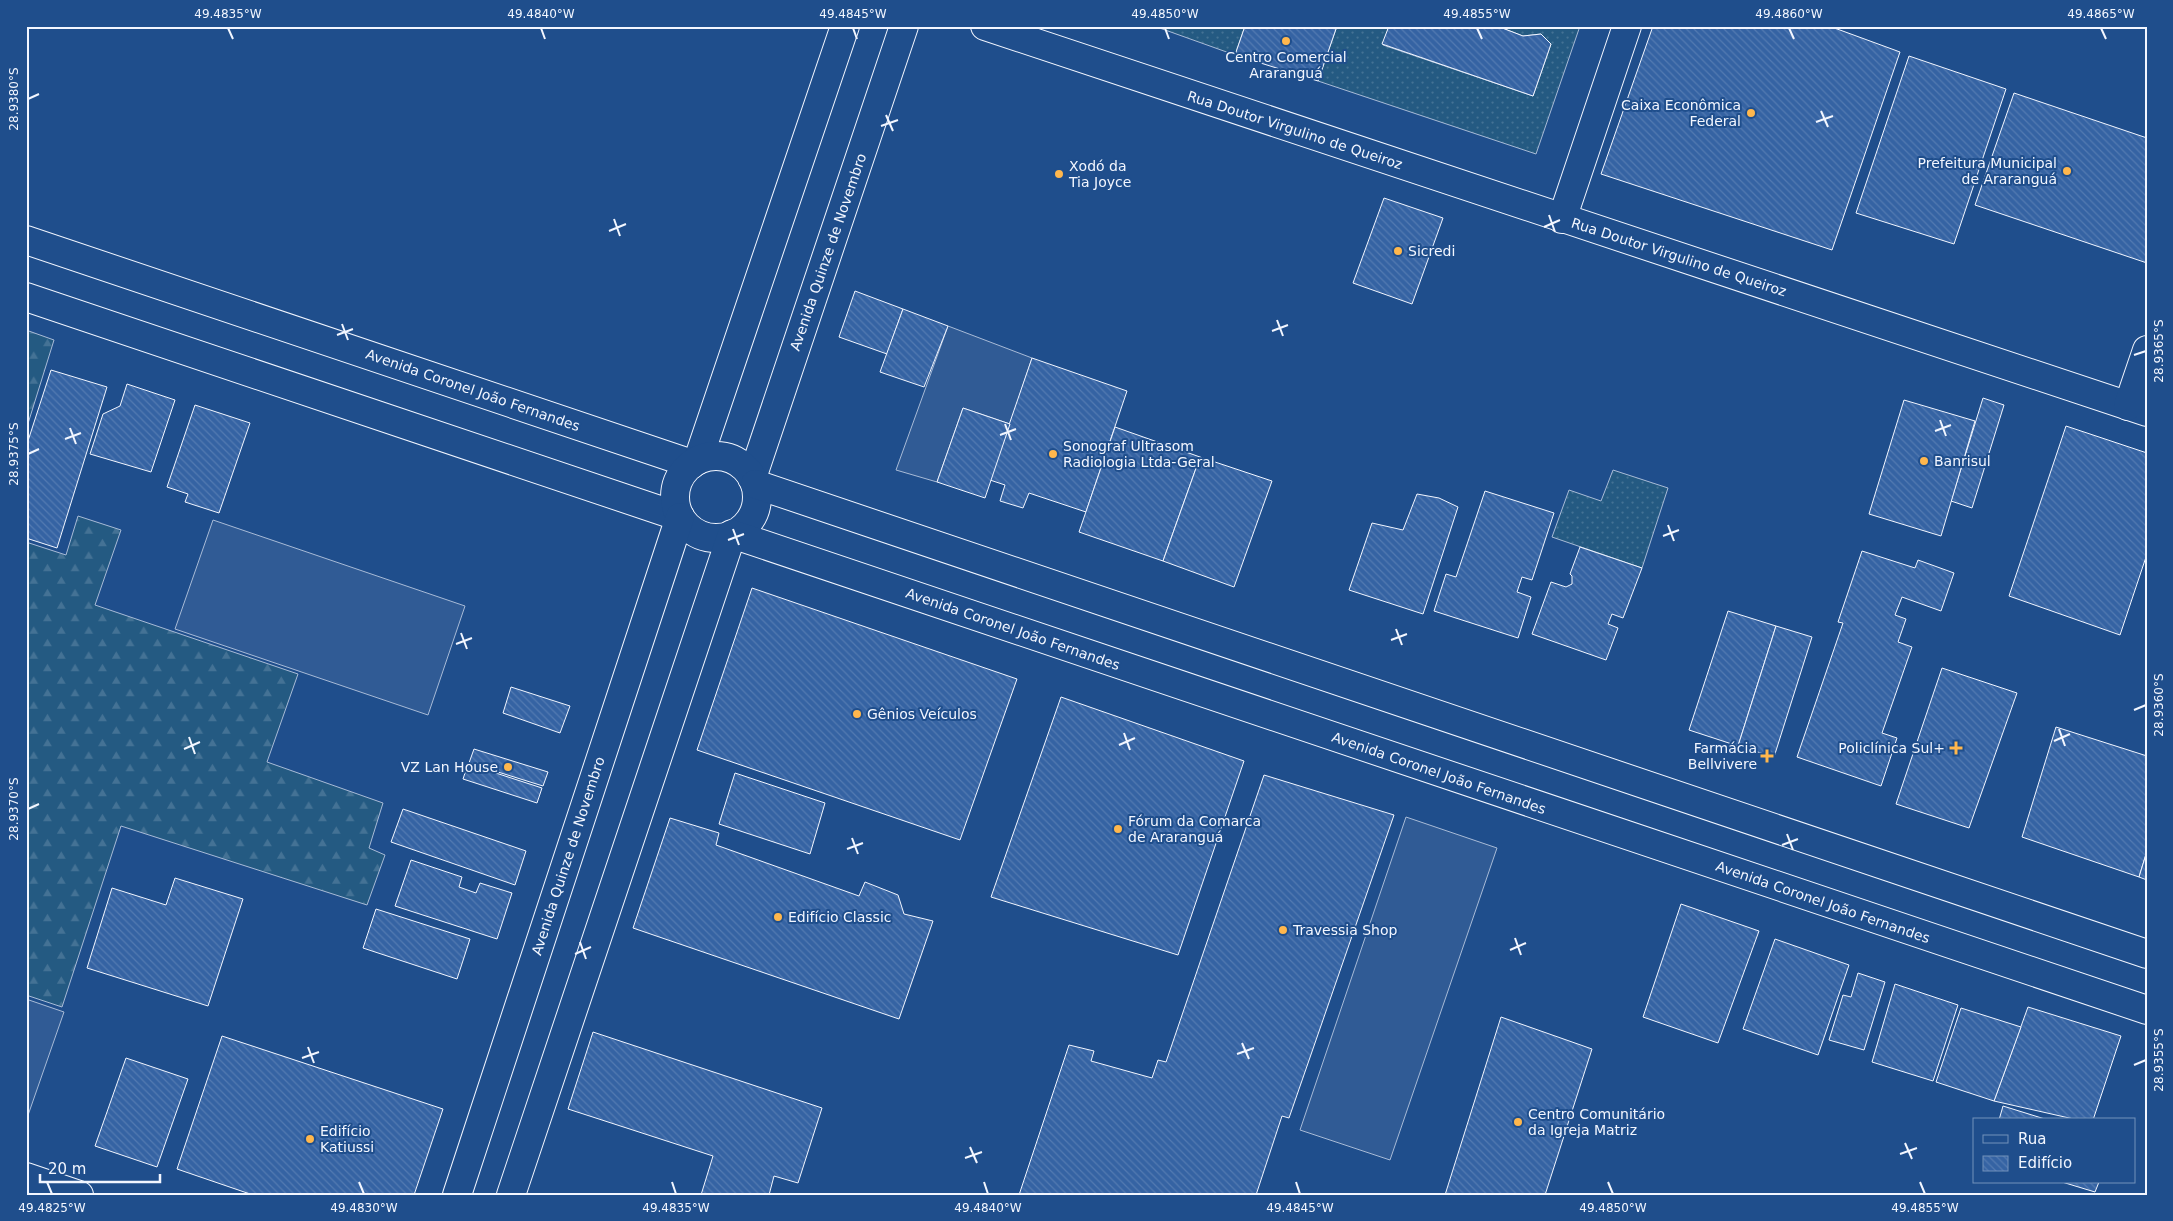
<svg xmlns="http://www.w3.org/2000/svg" width="2173" height="1221" font-family="'DejaVu Sans',sans-serif">
  <defs>
    <pattern id="grass-dots" width="8" height="8" patternUnits="userSpaceOnUse" patternTransform="scale(1.25)"><rect width="8" height="8" fill="#245a82"/><path d="M2 2h.1M6 6h.1" fill="none" stroke="#447295" stroke-width="1.8" stroke-linecap="round"/></pattern>
    <pattern id="forest-firs" width="22" height="20" patternUnits="userSpaceOnUse" patternTransform="scale(1.25)"><rect width="22" height="20" fill="#245a82"/><path d="M5 1l3.5 6h-7zM16 11l3.5 6h-7z" fill="#447295"/></pattern>
    <pattern id="building-back-hatch" width="6" height="6" patternUnits="userSpaceOnUse" patternTransform="scale(1.25)"><rect width="6" height="6" fill="#3563a3"/><path d="M-1 5l2 2M0 0l6 6M5-1l2 2" fill="none" stroke="#537ab1"/></pattern>
  </defs>
  <rect width="100%" height="100%" fill="#1f4e8c"/>
  <!-- grass -->
  <g fill="url(#grass-dots)" stroke="#a8bbd7">
    <polygon points="1154,26 1245,26 1235,55"/>
    <polygon points="1337,26 1389,26 1383,45 1533,96 1551,44 1541,34 1523,36 1497,26 1580,26 1536,154 1318,81"/>
    <polygon points="1613,470 1668,488 1642,568 1552,537 1569,490 1601,501"/>
  </g>
  <!-- forest -->
  <g fill="url(#forest-firs)" stroke="#a8bbd7">
    <polygon points="26,330 54,340 26,430"/>
    <polygon points="78,516 121,530 95,605 298,674 267,762 383,803 369,848 385,855 367,905 121,826 62,1007 26,995 26,542 66,555"/>
  </g>
  <!-- parking -->
  <g fill="#305b95" stroke="#a8bbd7">
    <polygon points="948,326 1032,358 1010,424 963,408 937,482 896,470"/>
    <polygon points="213,520 465,606 428,715 175,629"/>
    <polygon points="1406,817 1497,848 1390,1160 1300,1130"/>
    <polygon points="26,999 64,1012 26,1121"/>
  </g>
  <!-- building -->
  <g fill="url(#building-back-hatch)" stroke="#f2f6ff">
    <polygon points="1245,26 1337,26 1318,81 1235,55"/>
    <polygon points="1389,26 1497,26 1523,36 1541,34 1551,44 1533,96 1382,44"/>
    <polygon points="1653,26 1829,26 1900,52 1832,250 1601,174"/>
    <polygon points="1909,56 2006,89 1954,244 1856,213"/>
    <polygon points="2014,93 2147,138 2147,263 1975,205"/>
    <polygon points="1384,198 1443,218 1412,304 1353,283"/>
    <polygon points="855,291 903,309 887,354 839,337"/>
    <polygon points="903,309 948,326 924,387 880,372"/>
    <polygon points="1032,358 1127,391 1086,512 1029,493 1023,508 1000,501 1005,485 990,480"/>
    <polygon points="51,370 107,387 57,548 26,538 26,447"/>
    <polygon points="127,384 175,400 151,472 90,454 103,414 120,406"/>
    <polygon points="1983,398 2004,405 1972,508 1951,501"/>
    <polygon points="1904,400 1975,421 1941,536 1869,514"/>
    <polygon points="195,405 250,423 219,513 185,502 188,494 167,487"/>
    <polygon points="963,408 1010,424 985,498 937,482"/>
    <polygon points="2066,426 2147,453 2147,554 2120,635 2009,596"/>
    <polygon points="1115,427 1200,457 1163,561 1079,532"/>
    <polygon points="1200,457 1272,481 1234,587 1163,561"/>
    <polygon points="1485,491 1554,513 1532,580 1522,577 1517,592 1531,597 1518,638 1434,611 1446,574 1456,577"/>
    <polygon points="1417,494 1439,498 1458,507 1423,614 1349,590 1372,523 1403,530"/>
    <polygon points="1580,547 1642,568 1623,618 1612,614 1608,624 1618,628 1606,660 1532,634 1551,582 1566,587 1572,584 1572,576 1570,574"/>
    <polygon points="1862,551 1915,568 1918,560 1954,573 1941,611 1902,597 1895,615 1906,619 1898,642 1912,647 1882,733 1897,738 1881,786 1797,757 1843,623 1838,622"/>
    <polygon points="752,588 1017,679 960,840 697,750"/>
    <polygon points="1728,611 1776,626 1738,746 1689,730"/>
    <polygon points="1776,626 1812,637 1774,757 1738,746"/>
    <polygon points="1942,668 2017,693 1969,828 1896,804"/>
    <polygon points="511,687 570,706 560,733 503,713"/>
    <polygon points="1061,697 1244,761 1178,955 991,897"/>
    <polygon points="2056,727 2147,756 2147,851 2139,877 2022,837"/>
    <polygon points="474,749 548,772 543,786 469,763"/>
    <polygon points="468,764 542,788 537,803 463,779"/>
    <polygon points="735,773 825,803 810,854 719,824"/>
    <polygon points="1264,775 1394,815 1289,1118 1282,1116 1256,1195 1019,1195 1069,1045 1094,1051 1091,1061 1152,1078 1158,1060 1166,1062"/>
    <polygon points="403,809 526,851 515,885 391,842"/>
    <polygon points="670,818 719,833 716,845 859,896 865,882 898,895 904,914 933,921 899,1019 633,928"/>
    <polygon points="2147,851 2147,880 2139,877"/>
    <polygon points="411,860 462,877 459,887 476,893 480,883 512,893 497,939 395,906"/>
    <polygon points="175,878 243,899 208,1006 87,968 112,888 166,905"/>
    <polygon points="1681,904 1759,931 1718,1043 1643,1017"/>
    <polygon points="376,909 470,939 457,979 363,948"/>
    <polygon points="1775,939 1849,965 1818,1055 1743,1029"/>
    <polygon points="1858,973 1885,982 1864,1050 1829,1040 1843,995 1851,997"/>
    <polygon points="1895,984 1958,1005 1933,1081 1872,1062"/>
    <polygon points="2028,1007 2121,1036 2093,1120 2078,1120 1994,1101"/>
    <polygon points="1961,1008 2021,1027 1994,1101 1936,1082"/>
    <polygon points="1501,1017 1592,1049 1545,1195 1445,1195"/>
    <polygon points="593,1032 822,1108 798,1183 774,1176 769,1195 701,1195 713,1156 568,1109"/>
    <polygon points="222,1036 443,1109 414,1195 253,1195 177,1169"/>
    <polygon points="126,1058 188,1079 157,1167 95,1146"/>
    <polygon points="2003,1106 2048,1120 1999,1120"/>
    <polygon points="2062,1182 2099,1182 2095,1192"/>
  </g>
  <g fill="none" stroke-linecap="round" stroke-linejoin="round">
    <!-- minor casing -->
    <g stroke="#f2f6ff" stroke-width="30">
      <g id="minor">
        <polyline points="985,26 2147,412"/>
        <polyline points="1562,219 1627,26"/>
        <polyline points="26,240 692,464"/>
        <polyline points="26,297 680,517"/>
        <polyline points="2128,406 2147,350"/>
        <polyline points="698,460 845,26"/>
        <polyline points="752,478 904,26"/>
      </g>
    </g>
    <!-- major casing -->
    <g stroke="#f2f6ff" stroke-width="30">
      <g id="major">
        <circle cx="716" cy="497" r="41"/>
        <polyline points="755,484 2147,954"/>
        <polyline points="26,1177 79,1195"/>
        <polyline points="457,1195 680,517"/>
        <polyline points="511,1195 732,534 2147,1010"/>
      </g>
    </g>
    <!-- minor -->
    <use href="#minor" stroke="#1f4e8c" stroke-width="28"/>
    <!-- major -->
    <use href="#major" stroke="#1f4e8c" stroke-width="28"/>
  </g>
  <!-- ticks -->
  <path fill="none" stroke="#f2f6ff" stroke-width="2" d="M 228,28 L 233,39M 541,28 L 545,39M 853,28 L 857,39M 1165,28 L 1169,39M 1477,28 L 1482,39M 1789,28 L 1794,39M 2101,28 L 2106,39M 28,99 L 39,94M 1821,111 L 1828,127M 886,115 L 893,131M 1816,122 L 1833,116M 881,126 L 898,120M 1549,215 L 1555,232M 614,219 L 620,236M 1544,227 L 1560,220M 609,231 L 626,224M 1277,320 L 1283,336M 342,324 L 348,340M 1272,331 L 1288,325M 337,335 L 353,329M 2134,355 L 2146,351M 1940,420 L 1946,436M 1005,424 L 1011,440M 70,428 L 76,444M 1935,431 L 1951,425M 1000,435 L 1016,429M 65,439 L 81,433M 28,454 L 39,449M 1668,525 L 1674,541M 733,529 L 739,545M 1663,536 L 1679,530M 728,540 L 744,534M 1396,629 L 1402,645M 461,633 L 467,649M 1391,640 L 1407,634M 456,644 L 472,638M 2134,710 L 2146,705M 2059,729 L 2065,746M 1124,733 L 1130,750M 189,737 L 195,754M 2054,741 L 2070,734M 1119,745 L 1135,738M 184,749 L 200,742M 28,809 L 39,804M 1787,834 L 1793,850M 852,838 L 858,854M 1782,845 L 1798,839M 847,849 L 863,843M 1515,938 L 1521,955M 580,942 L 586,959M 1510,950 L 1526,943M 575,954 L 591,947M 1242,1043 L 1249,1059M 308,1047 L 314,1063M 1237,1054 L 1254,1048M 302,1058 L 319,1052M 2134,1065 L 2146,1060M 1905,1143 L 1912,1159M 970,1147 L 977,1163M 1900,1154 L 1917,1148M 965,1158 L 982,1152M 47,1182 L 52,1194M 359,1182 L 364,1194M 672,1182 L 676,1194M 984,1182 L 988,1194M 1296,1182 L 1300,1194M 1608,1182 L 1613,1194M 1920,1182 L 1925,1194"/>
  <!-- markers -->
  <g fill="#ffb74d" stroke="#1f4e8c" stroke-width="2">
    <circle cx="1286" cy="41" r="5"/>
    <circle cx="1751" cy="113" r="5"/>
    <circle cx="2067" cy="171" r="5"/>
    <circle cx="1059" cy="174" r="5"/>
    <circle cx="1398" cy="251" r="5"/>
    <circle cx="1053" cy="454" r="5"/>
    <circle cx="1924" cy="461" r="5"/>
    <circle cx="857" cy="714" r="5"/>
    <path d="M1953.5 740.5h5v5h5v5h-5v5h-5v-5h-5v-5h5z"/>
    <path d="M1764.5 748.5h5v5h5v5h-5v5h-5v-5h-5v-5h5z"/>
    <circle cx="508" cy="767" r="5"/>
    <circle cx="1118" cy="829" r="5"/>
    <circle cx="778" cy="917" r="5"/>
    <circle cx="1283" cy="930" r="5"/>
    <circle cx="1518" cy="1122" r="5"/>
    <circle cx="310" cy="1139" r="5"/>
  </g>
  <g text-anchor="middle" stroke-width="4" stroke-linejoin="round" paint-order="stroke">
    <!-- poi labels -->
    <g font-size="14" fill="#f2f6ff" stroke="#1f4e8c" text-anchor="start">
      <text x="1286" y="62" text-anchor="middle">Centro Comercial<tspan x="1286" dy="16">Araranguá</tspan></text>
      <text x="1741" y="110" text-anchor="end">Caixa Econômica<tspan x="1741" dy="16">Federal</tspan></text>
      <text x="2057" y="168" text-anchor="end">Prefeitura Municipal<tspan x="2057" dy="16">de Araranguá</tspan></text>
      <text x="1069" y="171">Xodó da<tspan x="1069" dy="16">Tia Joyce</tspan></text>
      <text x="1408" y="256">Sicredi</text>
      <text x="1063" y="451">Sonograf Ultrasom<tspan x="1063" dy="16">Radiologia Ltda-Geral</tspan></text>
      <text x="1934" y="466">Banrisul</text>
      <text x="867" y="719">Gênios Veículos</text>
      <text x="1757" y="753" text-anchor="end">Farmácia<tspan x="1757" dy="16">Bellvivere</tspan></text>
      <text x="1945" y="753" text-anchor="end">Policlínica Sul+</text>
      <text x="498" y="772" text-anchor="end">VZ Lan House</text>
      <text x="1128" y="826">Fórum da Comarca<tspan x="1128" dy="16">de Araranguá</tspan></text>
      <text x="788" y="922">Edifício Classic</text>
      <text x="1293" y="935">Travessia Shop</text>
      <text x="1528" y="1119">Centro Comunitário<tspan x="1528" dy="16">da Igreja Matriz</tspan></text>
      <text x="320" y="1136">Edifício<tspan x="320" dy="16">Katiussi</tspan></text>
    </g>
    <!-- street labels -->
    <g font-size="14" fill="#f2f6ff" stroke="#1f4e8c">
      <text transform="translate(1295 130) rotate(18)" y="5">Rua Doutor Virgulino de Queiroz</text>
      <text transform="translate(828 252) rotate(-71)" y="5">Avenida Quinze de Novembro</text>
      <text transform="translate(1679 257) rotate(18)" y="5">Rua Doutor Virgulino de Queiroz</text>
      <text transform="translate(473 390) rotate(19)" y="5">Avenida Coronel João Fernandes</text>
      <text transform="translate(1013 629) rotate(19)" y="5">Avenida Coronel João Fernandes</text>
      <text transform="translate(1439 773) rotate(19)" y="5">Avenida Coronel João Fernandes</text>
      <text transform="translate(568 856) rotate(-72)" y="5">Avenida Quinze de Novembro</text>
      <text transform="translate(1823 902) rotate(19)" y="5">Avenida Coronel João Fernandes</text>
    </g>
  </g>
  <!-- border -->
  <rect width="2173" height="1221" fill="none" stroke="#1f4e8c" stroke-width="55"/>
  <!-- legend -->
  <rect x="1973" y="1118" width="162" height="65" fill="#1f4e8c" stroke="#7391ba"/>
  <rect x="1983" y="1135" width="25" height="8" fill="#1f4e8c" stroke="#7391ba"/>
  <text x="2018" y="1144" font-size="15" fill="#f2f6ff">Rua</text>
  <rect x="1983" y="1156" width="25" height="15" fill="url(#building-back-hatch)" stroke="#7391ba"/>
  <text x="2018" y="1168" font-size="15" fill="#f2f6ff">Edifício</text>
  <!-- scale -->
  <path d="M40 1174v8h120v-8" fill="none" stroke="#f2f6ff" stroke-width="2.5"/>
  <text x="48" y="1174" font-size="15" fill="#f2f6ff" stroke="#1f4e8c" stroke-width="4" paint-order="stroke">20 m</text>
  <rect x="28" y="28" width="2118" height="1166" fill="none" stroke="#f2f6ff" stroke-width="2"/>
  <g font-size="12" text-anchor="middle" fill="#f2f6ff">
    <text x="228" y="18">49.4835°W</text>
    <text x="541" y="18">49.4840°W</text>
    <text x="853" y="18">49.4845°W</text>
    <text x="1165" y="18">49.4850°W</text>
    <text x="1477" y="18">49.4855°W</text>
    <text x="1789" y="18">49.4860°W</text>
    <text x="2101" y="18">49.4865°W</text>
    <text transform="translate(14 99) rotate(-90)" y="4">28.9380°S</text>
    <text transform="translate(2159 351) rotate(-90)" y="4">28.9365°S</text>
    <text transform="translate(14 454) rotate(-90)" y="4">28.9375°S</text>
    <text transform="translate(2159 705) rotate(-90)" y="4">28.9360°S</text>
    <text transform="translate(14 809) rotate(-90)" y="4">28.9370°S</text>
    <text transform="translate(2159 1060) rotate(-90)" y="4">28.9355°S</text>
    <text x="52" y="1212">49.4825°W</text>
    <text x="364" y="1212">49.4830°W</text>
    <text x="676" y="1212">49.4835°W</text>
    <text x="988" y="1212">49.4840°W</text>
    <text x="1300" y="1212">49.4845°W</text>
    <text x="1613" y="1212">49.4850°W</text>
    <text x="1925" y="1212">49.4855°W</text>
  </g>
</svg>
